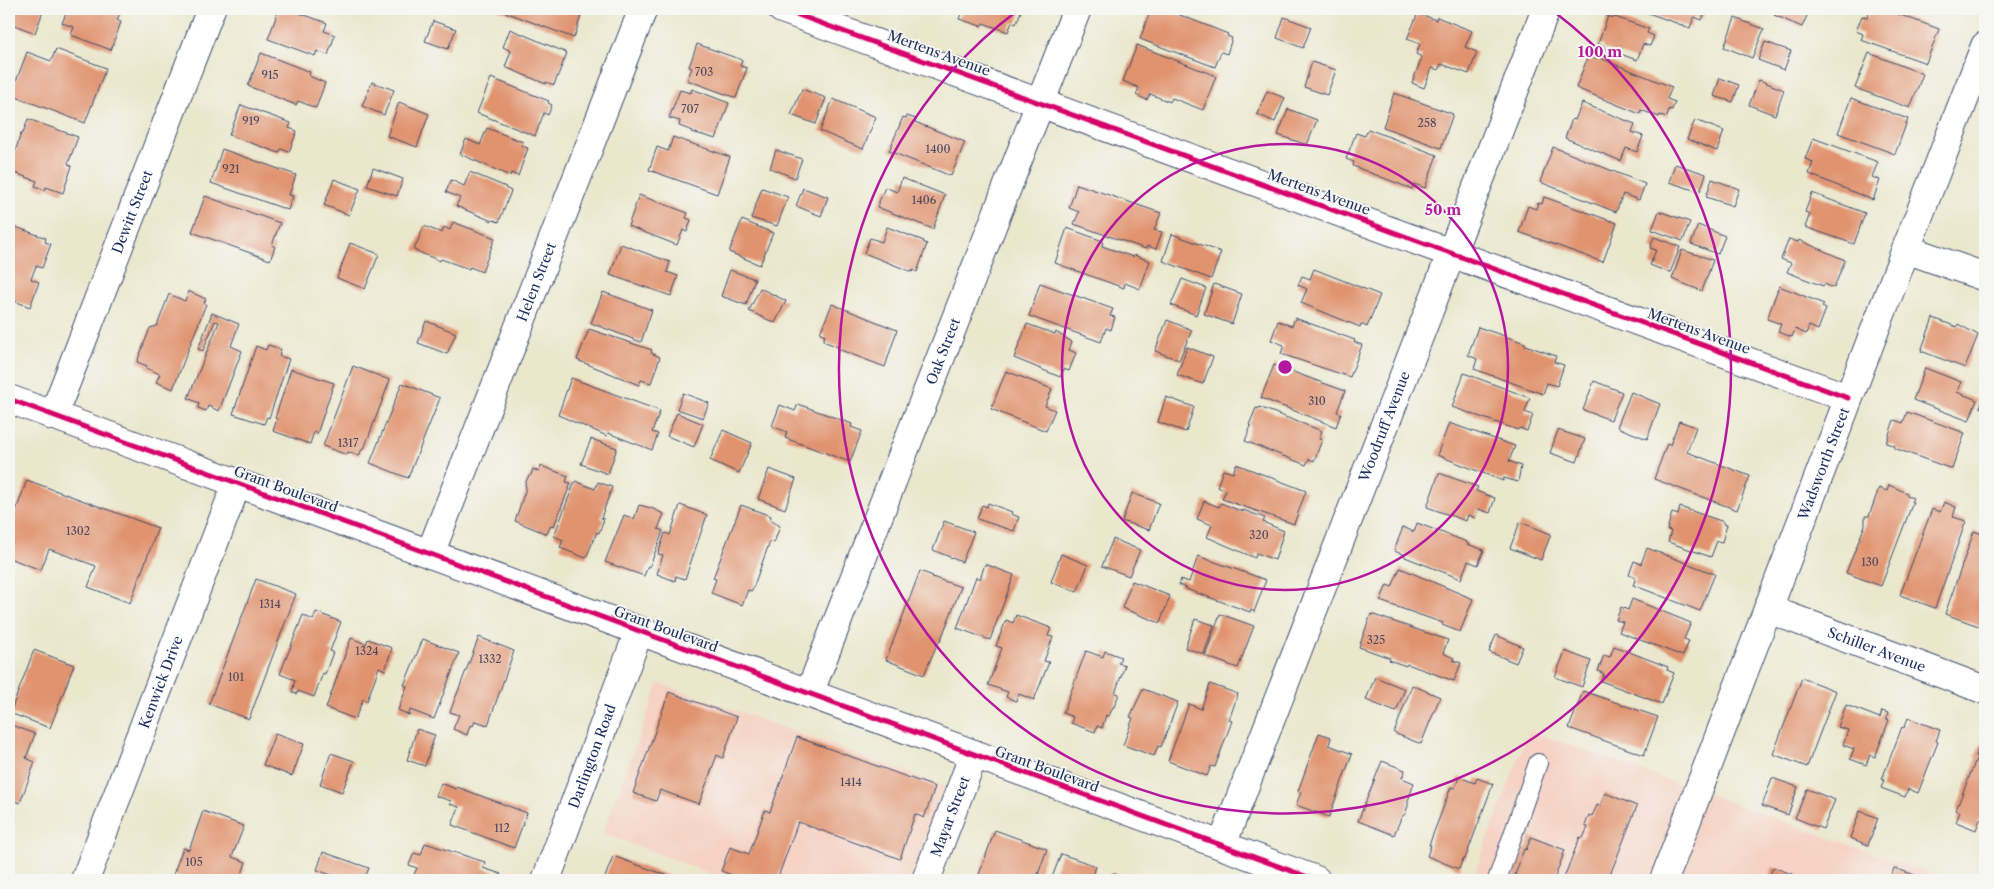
<svg xmlns="http://www.w3.org/2000/svg" width="1994" height="889" font-family="'Libre Caslon Text',serif">
  <rect width="100%" height="100%" fill="#f6f6f2"/>
  <filter id="ink" filterUnits="userSpaceOnUse"><feTurbulence type="fractalNoise" baseFrequency=".02" numOctaves="2"/><feDisplacementMap in="SourceGraphic" scale="10" xChannelSelector="R" yChannelSelector="G"/><feConvolveMatrix kernelMatrix="1 2 1 2 8 2 1 2 1" color-interpolation-filters="sRGB"/></filter>
  <filter id="wash" filterUnits="userSpaceOnUse"><feTurbulence type="fractalNoise" baseFrequency=".0096" numOctaves="4" result="noise"/><feDisplacementMap in="SourceGraphic" scale="20" xChannelSelector="R" yChannelSelector="G"/><feGaussianBlur stdDeviation="1.12" result="paint"/><feColorMatrix in="noise" values="0 0 0 0 0 0 0 0 0 0 0 0 0 0 0 0 0 1.4 0 .05"/><feComposite in="paint" operator="in"/></filter>
  <g filter="url(#wash)">
    <rect width="100%" height="100%" fill="#ebe7cd"/>
    <!-- built -->
    <g fill="#f5d2c3">
      <polygon points="659,683 945,786 910,880 727,880 603,833"/>
      <polygon points="1529,731 1929,873 1943,880 1472,880"/>
    </g>
    <g id="blocks">
      <!-- building -->
      <g fill="#e0936e">
        <polygon points="9,9 44,9 35,33 9,23"/>
        <polygon points="68,9 122,9 117,20 121,22 111,50 71,35 74,27 62,23"/>
        <polygon points="279,9 288,9 327,23 324,31 335,35 328,55 317,51 315,56 268,39"/>
        <polygon points="497,9 583,9 574,38"/>
        <polygon points="963,9 1022,9 1016,24 1012,22 1008,32 983,23 981,26 959,19"/>
        <polygon points="1151,9 1165,9 1228,34 1227,36 1232,38 1227,54 1221,52 1215,67 1140,39"/>
        <polygon points="1637,9 1706,9 1702,20 1694,17 1690,28"/>
        <polygon points="1776,9 1810,9 1802,27 1774,15"/>
        <polygon points="1870,9 1884,9 1939,29 1926,63 1861,40 1863,34 1856,31 1862,16 1867,17"/>
        <polygon points="1418,13 1436,20 1437,17 1472,31 1465,47 1477,52 1469,74 1441,64 1438,70 1432,68 1424,88 1412,83 1422,57 1416,54 1420,44 1407,39"/>
        <polygon points="1608,16 1614,18 1615,17 1649,29 1647,33 1654,36 1650,46 1643,44 1637,60 1603,48 1604,46 1598,44"/>
        <polygon points="1284,17 1311,27 1303,48 1277,38"/>
        <polygon points="1735,18 1764,29 1752,58 1724,47"/>
        <polygon points="433,21 456,29 448,49 425,41"/>
        <polygon points="510,29 567,53 554,85 546,82 546,84 505,67 511,51 503,47"/>
        <polygon points="1765,42 1791,51 1784,70 1758,60"/>
        <polygon points="697,44 742,60 740,66 747,68 736,98 687,80 692,68 689,67"/>
        <polygon points="1137,45 1216,76 1203,110 1172,98 1170,102 1150,94 1147,100 1136,95 1139,88 1123,81"/>
        <polygon points="56,49 106,68 85,123 11,95 27,52 51,61"/>
        <polygon points="261,53 310,72 309,76 325,83 316,108 298,101 296,105 248,86"/>
        <polygon points="1869,53 1923,74 1910,108 1855,88"/>
        <polygon points="1588,56 1596,59 1597,57 1672,87 1667,99 1675,102 1672,110 1669,109 1667,117 1660,115 1659,117 1641,110 1640,114 1576,88"/>
        <polygon points="1312,62 1336,70 1327,95 1304,87"/>
        <polygon points="491,78 549,101 548,103 552,105 548,115 544,113 535,136 477,113"/>
        <polygon points="1720,78 1739,85 1733,102 1714,96"/>
        <polygon points="1759,80 1784,90 1775,115 1749,105"/>
        <polygon points="372,82 394,90 384,115 362,106"/>
        <polygon points="692,89 729,103 716,139 692,132 693,131 679,126 680,121 669,118 680,90 691,93"/>
        <polygon points="802,89 826,98 816,124 791,115"/>
        <polygon points="1267,91 1285,98 1275,122 1257,114"/>
        <polygon points="1394,93 1453,114 1441,148 1383,127"/>
        <polygon points="1851,98 1908,119 1895,154 1838,133"/>
        <polygon points="833,99 876,117 863,149 820,131"/>
        <polygon points="399,102 429,114 417,147 387,136"/>
        <polygon points="1582,103 1635,124 1632,132 1643,136 1637,152 1626,148 1621,161 1565,138 1572,119 1575,120"/>
        <polygon points="241,105 291,123 289,128 297,131 289,152 281,149 279,153 229,135"/>
        <polygon points="1288,109 1317,120 1307,145 1278,135"/>
        <polygon points="907,116 916,119 915,122 965,142 951,176 889,151 903,117 906,118"/>
        <polygon points="28,119 78,137 68,164 72,166 63,193 46,187 45,190 35,186 37,181 9,171 21,133 23,133"/>
        <polygon points="1695,120 1724,131 1717,151 1687,139"/>
        <polygon points="487,128 523,142 522,146 528,148 518,176 511,173 510,176 460,154 466,139 480,145"/>
        <polygon points="1368,129 1437,155 1425,188 1414,184 1412,189 1353,166 1354,162 1346,159 1356,133 1365,136"/>
        <polygon points="673,137 730,157 717,194 649,170 657,147 668,151"/>
        <polygon points="1813,138 1878,162 1872,177 1880,180 1873,200 1809,174 1813,162 1805,159"/>
        <polygon points="1553,147 1645,184 1639,200 1623,194 1616,212 1540,182"/>
        <polygon points="222,149 296,175 289,195 293,196 288,210 211,183"/>
        <polygon points="776,150 802,159 795,178 770,168"/>
        <polygon points="1675,164 1706,174 1700,192 1669,182"/>
        <polygon points="373,168 403,179 397,196 367,186"/>
        <polygon points="470,172 506,187 505,188 511,191 499,222 493,220 492,221 456,206 460,198 446,192 451,180 464,186"/>
        <polygon points="902,178 945,195 933,229 877,207 885,187 897,192"/>
        <polygon points="334,179 360,189 349,215 324,205"/>
        <polygon points="1712,179 1739,189 1733,206 1706,197"/>
        <polygon points="1077,184 1161,213 1154,230 1162,232 1156,249 1147,246 1146,249 1074,224 1079,212 1069,208"/>
        <polygon points="762,188 788,197 777,226 751,218"/>
        <polygon points="803,188 828,197 821,216 796,206"/>
        <polygon points="1812,193 1865,213 1854,244 1805,227 1810,214 1805,212"/>
        <polygon points="639,195 688,213 686,218 691,220 687,232 683,230 677,245 628,226"/>
        <polygon points="205,196 280,223 272,245 275,247 270,260 192,232"/>
        <polygon points="1544,197 1617,223 1603,262 1519,232 1528,206 1536,209 1538,203 1542,204"/>
        <polygon points="1659,211 1690,222 1683,241 1652,230"/>
        <polygon points="742,220 773,233 760,265 729,252"/>
        <polygon points="453,222 495,238 482,272 470,267 469,269 441,259 440,261 414,250 424,226 442,233 444,227 450,230"/>
        <polygon points="1698,225 1725,236 1718,254 1691,244"/>
        <polygon points="16,227 46,238 45,242 51,244 42,268 36,266 31,279 39,282 30,307 9,299 9,233 13,234"/>
        <polygon points="887,227 924,241 923,242 927,244 917,272 913,270 912,272 864,253 870,238 882,242"/>
        <polygon points="1067,228 1103,241 1102,246 1133,257 1134,255 1150,261 1140,289 1125,283 1124,288 1055,263"/>
        <polygon points="1172,234 1221,252 1211,279 1163,261"/>
        <polygon points="1654,237 1680,247 1670,273 1650,265 1656,250 1650,248"/>
        <polygon points="1789,239 1798,242 1799,240 1845,260 1834,288 1824,284 1823,286 1787,272 1791,263 1781,259"/>
        <polygon points="350,243 379,254 365,289 337,278"/>
        <polygon points="621,244 670,262 667,272 678,276 671,296 610,275"/>
        <polygon points="1682,250 1713,260 1702,291 1672,279"/>
        <polygon points="1314,269 1380,295 1367,327 1361,324 1360,327 1301,303 1307,289 1298,285 1302,276 1310,279"/>
        <polygon points="730,270 755,279 746,305 721,296"/>
        <polygon points="1182,279 1206,288 1196,315 1171,305"/>
        <polygon points="1040,283 1113,309 1110,316 1115,317 1111,330 1106,328 1101,342 1029,316"/>
        <polygon points="1214,284 1242,294 1232,324 1204,314"/>
        <polygon points="1779,286 1824,304 1822,307 1826,309 1818,330 1809,326 1806,334 1795,329 1792,337 1778,332 1781,324 1767,319"/>
        <polygon points="760,288 786,301 775,323 749,311"/>
        <polygon points="188,291 206,299 204,303 206,304 173,389 156,382 160,374 146,368 147,366 137,362 150,328 157,326 169,294 185,301"/>
        <polygon points="603,292 652,310 641,342 591,323"/>
        <polygon points="832,304 897,330 885,367 838,349 838,347 823,341 825,335 820,333"/>
        <polygon points="212,313 239,324 231,346 242,351 219,411 208,406 206,411 198,408 199,403 188,398 219,322 215,321 203,351 198,349"/>
        <polygon points="1295,318 1355,340 1354,342 1362,345 1350,377 1281,354 1284,345 1271,340 1278,321 1292,326"/>
        <polygon points="1933,318 1957,327 1958,324 1978,335 1965,368 1921,351"/>
        <polygon points="1167,320 1192,330 1179,360 1155,351"/>
        <polygon points="426,321 456,333 447,354 418,343"/>
        <polygon points="1027,324 1055,334 1056,332 1072,342 1069,350 1076,353 1069,371 1064,369 1060,377 1014,358"/>
        <polygon points="1478,327 1525,343 1525,345 1556,356 1554,362 1564,365 1557,386 1547,383 1543,394 1474,369 1477,359 1468,355"/>
        <polygon points="589,329 652,350 651,353 660,357 651,383 641,380 639,385 577,360"/>
        <polygon points="268,345 281,349 279,356 289,359 269,418 267,417 264,424 233,414 256,346 266,350"/>
        <polygon points="1187,347 1213,357 1203,384 1177,375"/>
        <polygon points="1274,365 1345,391 1337,412 1341,413 1336,427 1261,398"/>
        <polygon points="353,366 390,380 364,449 362,449 359,456 348,452 347,455 323,446"/>
        <polygon points="1925,368 1961,382 1957,392 1977,400 1969,421 1913,400"/>
        <polygon points="291,369 334,383 317,434 314,432 310,444 273,431 277,419 275,418"/>
        <polygon points="1006,371 1052,389 1045,406 1055,410 1046,431 991,409"/>
        <polygon points="1464,373 1530,398 1525,412 1533,415 1527,431 1519,428 1518,430 1452,407"/>
        <polygon points="571,378 660,411 652,432 658,434 652,450 608,433 607,436 558,415"/>
        <polygon points="1594,381 1622,392 1611,420 1583,410"/>
        <polygon points="402,383 440,398 408,478 370,463"/>
        <polygon points="1631,392 1660,404 1647,439 1617,427"/>
        <polygon points="683,393 709,403 703,418 677,409"/>
        <polygon points="1985,394 1985,409 1980,407"/>
        <polygon points="1166,397 1194,407 1186,432 1158,422"/>
        <polygon points="798,404 852,424 851,427 862,431 850,462 785,438 787,432 772,426 780,405 795,411"/>
        <polygon points="1259,407 1322,431 1319,439 1322,440 1314,461 1309,459 1306,465 1245,441 1251,426 1249,425 1256,408 1258,409"/>
        <polygon points="1907,412 1965,433 1952,469 1894,448 1895,446 1886,443 1894,420 1903,423"/>
        <polygon points="677,413 703,424 694,447 667,436"/>
        <polygon points="1679,421 1696,427 1687,452 1750,476 1737,510 1654,479 1667,444 1670,445"/>
        <polygon points="1449,423 1515,446 1509,461 1521,466 1518,482 1504,478 1503,481 1437,455"/>
        <polygon points="723,430 752,443 739,473 710,460"/>
        <polygon points="1558,430 1585,439 1577,462 1550,453"/>
        <polygon points="591,439 617,448 608,474 581,464"/>
        <polygon points="1236,464 1306,491 1294,524 1222,499 1226,490 1217,487 1223,470 1233,473"/>
        <polygon points="541,466 568,476 566,482 571,483 554,526 551,525 547,534 515,521 526,488 525,484 528,477 531,475 533,469 539,472"/>
        <polygon points="769,469 796,479 785,509 758,499"/>
        <polygon points="1439,473 1478,487 1476,491 1495,498 1490,513 1478,509 1475,518 1468,515 1466,521 1427,507"/>
        <polygon points="27,480 158,528 130,603 88,587 96,566 49,549 41,570 9,558 9,530"/>
        <polygon points="575,481 595,489 598,482 612,487 601,518 604,519 599,533 597,532 586,558 560,548 563,540 554,536"/>
        <polygon points="1889,485 1907,493 1907,496 1913,498 1911,502 1913,502 1881,586 1846,573 1865,525 1865,516 1869,516 1879,488 1887,491"/>
        <polygon points="1132,493 1159,503 1149,530 1122,521"/>
        <polygon points="9,494 14,496 9,509"/>
        <polygon points="1204,501 1219,507 1221,503 1243,512 1243,510 1265,518 1263,522 1284,531 1275,560 1256,553 1255,558 1207,537 1212,525 1197,519"/>
        <polygon points="1944,502 1956,507 1953,517 1966,521 1935,608 1900,595 1932,509 1940,512"/>
        <polygon points="988,503 1012,512 1011,514 1019,517 1014,531 977,519 982,505 987,507"/>
        <polygon points="639,505 651,508 664,514 658,529 663,531 650,566 648,566 644,576 605,562 624,515 634,519"/>
        <polygon points="680,505 707,515 685,579 676,576 675,581 657,574 663,555 658,554 665,533 670,535"/>
        <polygon points="741,505 771,516 770,520 780,526 774,543 770,541 752,591 748,590 742,605 711,593 716,579 713,578"/>
        <polygon points="1680,507 1724,522 1723,524 1727,525 1722,542 1717,541 1711,557 1668,542 1671,531 1667,530 1672,513 1678,515"/>
        <polygon points="944,521 974,532 962,562 933,550"/>
        <polygon points="1520,522 1551,534 1541,560 1510,548"/>
        <polygon points="1417,523 1467,542 1467,544 1484,550 1478,565 1468,561 1461,579 1405,557 1405,555 1394,551 1403,527 1414,532"/>
        <polygon points="1974,531 1985,535 1984,628 1945,614"/>
        <polygon points="1113,539 1140,550 1129,576 1102,566"/>
        <polygon points="1647,548 1715,574 1700,611 1633,585 1636,578 1629,575 1634,561 1641,564"/>
        <polygon points="1061,554 1088,565 1077,592 1051,582"/>
        <polygon points="1198,556 1266,580 1254,612 1251,610 1250,612 1186,589 1187,588 1179,585 1181,579 1189,582"/>
        <polygon points="985,564 1014,575 990,640 957,628 976,577 980,579"/>
        <polygon points="1400,568 1473,599 1460,632 1442,625 1443,623 1380,601 1387,585 1392,587"/>
        <polygon points="920,571 933,576 932,577 961,587 940,642 938,642 924,675 886,660"/>
        <polygon points="256,579 296,594 249,719 209,704"/>
        <polygon points="1132,581 1170,596 1160,623 1122,608"/>
        <polygon points="1632,599 1691,623 1684,639 1689,641 1683,656 1619,632 1623,622 1616,620 1621,607 1628,610"/>
        <polygon points="316,612 341,622 330,651 333,652 325,674 323,673 314,697 298,691 297,694 292,692 295,680 280,674 303,615 313,620"/>
        <polygon points="1220,614 1254,626 1238,668 1205,656"/>
        <polygon points="1371,614 1448,640 1443,653 1454,658 1453,660 1461,663 1454,681 1407,664 1406,666 1389,660 1390,658 1359,647"/>
        <polygon points="1016,615 1051,628 1048,636 1053,637 1044,661 1049,662 1034,700 1019,694 1016,701 1006,697 1008,692 988,685 1002,648 996,646 1006,620 1013,623"/>
        <polygon points="1195,619 1214,625 1204,654 1185,648"/>
        <polygon points="1496,635 1523,647 1516,663 1489,652"/>
        <polygon points="479,637 514,651 488,725 475,721 473,726 470,725 467,735 453,729 459,715 450,712"/>
        <polygon points="351,638 366,644 368,639 392,648 385,670 379,667 367,701 363,699 355,719 326,708"/>
        <polygon points="423,639 459,653 434,719 410,710 409,715 398,710 407,686 404,685"/>
        <polygon points="1614,646 1668,667 1667,670 1674,673 1662,704 1601,681 1604,674 1598,671 1604,655 1610,657"/>
        <polygon points="34,650 74,665 50,728 10,713"/>
        <polygon points="1086,651 1103,657 1105,651 1121,657 1118,663 1125,665 1115,693 1119,694 1114,707 1113,707 1109,716 1106,715 1102,728 1097,726 1095,732 1071,723 1073,717 1063,713"/>
        <polygon points="1565,651 1591,661 1582,687 1555,677"/>
        <polygon points="1375,677 1405,689 1396,712 1366,700"/>
        <polygon points="1802,678 1836,691 1807,767 1773,754"/>
        <polygon points="1210,684 1238,694 1229,720 1232,721 1215,767 1211,766 1207,776 1168,761 1189,704 1201,709"/>
        <polygon points="1412,685 1440,697 1421,744 1394,733"/>
        <polygon points="1143,689 1178,702 1161,747 1158,746 1154,756 1123,745 1133,718 1130,717"/>
        <polygon points="1583,691 1658,717 1644,755 1569,728"/>
        <polygon points="669,692 737,717 723,758 717,755 699,804 660,790 656,801 633,793"/>
        <polygon points="1846,705 1880,718 1882,711 1888,713 1886,719 1889,720 1875,757 1870,755 1866,765 1850,759 1854,749 1843,745 1848,730 1838,727"/>
        <polygon points="1908,718 1940,730 1936,741 1938,742 1918,793 1908,789 1905,797 1881,788 1884,780 1882,779 1902,727 1904,728"/>
        <polygon points="9,724 35,734 26,758 35,762 20,803 9,799"/>
        <polygon points="417,729 435,735 425,766 407,760"/>
        <polygon points="1319,733 1331,737 1329,745 1352,754 1329,817 1296,805 1301,792 1298,791"/>
        <polygon points="275,734 304,744 292,776 263,765"/>
        <polygon points="797,737 935,787 924,818 915,814 900,859 798,822 777,880 739,880 740,878 721,871 730,847 749,854 765,810 770,812"/>
        <polygon points="1981,742 1985,744 1985,821 1980,819 1976,830 1956,822 1960,812 1956,810 1977,757 1975,756"/>
        <polygon points="331,753 354,761 342,792 320,784"/>
        <polygon points="1382,761 1405,770 1402,778 1414,783 1408,801 1408,806 1405,814 1401,818 1394,835 1358,821"/>
        <polygon points="1459,777 1475,783 1477,778 1493,784 1465,859 1463,859 1459,869 1427,856 1431,845 1429,845 1451,787 1455,788"/>
        <polygon points="1772,778 1798,787 1788,815 1762,806"/>
        <polygon points="441,783 456,789 457,787 527,813 514,848 452,825 459,807 450,804 451,801 436,796"/>
        <polygon points="1807,789 1835,800 1823,829 1795,818"/>
        <polygon points="1605,793 1637,806 1608,880 1563,880 1580,837 1583,838 1588,827 1585,826 1589,815 1592,816 1597,805 1600,806"/>
        <polygon points="203,811 244,826 232,857 246,862 240,880 188,880 173,875 183,848 189,850"/>
        <polygon points="1860,811 1878,818 1868,845 1850,838"/>
        <polygon points="9,813 14,815 12,821 14,822 9,836"/>
        <polygon points="995,830 1047,849 1036,880 977,880"/>
        <polygon points="1531,837 1565,850 1554,880 1516,880 1517,879 1514,878 1524,849 1526,850"/>
        <polygon points="425,843 485,862 483,868 501,874 499,880 423,880 413,877 417,868 409,865 414,853 421,855"/>
        <polygon points="323,852 369,868 364,880 345,880 317,870"/>
        <polygon points="1061,854 1096,866 1092,880 1051,880"/>
        <polygon points="613,856 635,864 680,880 604,880"/>
        <polygon points="1773,867 1797,876 1795,880 1768,880"/>
        <polygon points="1894,868 1929,880 1890,880"/>
        <polygon points="1112,873 1130,880 1110,880"/>
      </g>
    </g>
  </g>
  <g filter="url(#ink)">
    <use href="#blocks" fill-opacity="0" stroke="#3a4b6f" stroke-width="1"/>
    <g fill="none" stroke-linecap="round" stroke-linejoin="round">
      <!-- service casing -->
      <g stroke="#3a4b6f" stroke-width="20">
        <polyline id="service" points="1497,880 1538,763"/>
      </g>
      <!-- minor casing -->
      <g stroke="#3a4b6f" stroke-width="30">
        <g id="minor">
          <polyline points="782,9 1848,398"/>
          <polyline points="1906,249 1985,277"/>
          <path id="s1" d="M 53,416 L 211,9"/>
          <path id="s2" d="M 430,554 L 643,9"/>
          <path id="s3" d="M 1768,609 L 1985,690"/>
          <path id="s4" d="M 809,694 L 1077,9"/>
          <path id="s5" d="M 1222,845 L 1546,9"/>
          <path id="s6" d="M 85,880 L 237,483"/>
          <path id="s7" d="M 546,880 L 639,631"/>
          <path id="s8" d="M 926,880 L 974,754"/>
          <path id="s9" d="M 1664,880 L 1906,249 L 1985,46"/>
        </g>
      </g>
      <!-- tertiary casing -->
      <g stroke="#3a4b6f" stroke-width="30">
        <polyline id="tertiary" points="9,399 1316,880"/>
      </g>
      <!-- service -->
      <use href="#service" stroke="#fff" stroke-width="18"/>
      <!-- minor -->
      <use href="#minor" stroke="#fff" stroke-width="28"/>
      <!-- tertiary -->
      <use href="#tertiary" stroke="#fff" stroke-width="28"/>
      <!-- cycleway casing -->
      <g stroke="#f6f6f2" stroke-width="8">
        <g id="cycleway">
          <polyline points="782,9 1848,398"/>
          <polyline points="9,399 1316,880"/>
        </g>
      </g>
      <!-- cycleway -->
      <use href="#cycleway" stroke="#d6006c" stroke-width="5"/>
    </g>
  </g>
  <!-- distance rings -->
  <g fill="none" stroke="#b5179e" stroke-width="2.5">
    <circle cx="1285" cy="367" r="223"/>
    <path d="M1553 11A446 446 0 1 1 1017 11"/>
  </g>
  <g text-anchor="middle" stroke-width="4" stroke-linejoin="round" paint-order="stroke">
    <!-- number labels -->
    <g font-size="11" fill="#4c4862">
      <text x="704" y="76">703</text>
      <text x="270" y="79">915</text>
      <text x="690" y="113">707</text>
      <text x="251" y="125">919</text>
      <text x="1427" y="127">258</text>
      <text x="938" y="153">1400</text>
      <text x="231" y="173">921</text>
      <text x="924" y="204">1406</text>
      <text x="1317" y="405">310</text>
      <text x="348" y="447">1317</text>
      <text x="78" y="535">1302</text>
      <text x="1259" y="539">320</text>
      <text x="1870" y="566">130</text>
      <text x="270" y="608">1314</text>
      <text x="1376" y="644">325</text>
      <text x="367" y="655">1324</text>
      <text x="490" y="663">1332</text>
      <text x="236" y="681">101</text>
      <text x="851" y="786">1414</text>
      <text x="502" y="832">112</text>
      <text x="194" y="866">105</text>
    </g>
    <!-- street labels -->
    <g font-size="14" fill="#1b2f5e" stroke="#f6f6f2">
      <text transform="translate(939 53) rotate(20)" y="5">Mertens Avenue</text>
      <text transform="translate(1319 192) rotate(20)" y="5">Mertens Avenue</text>
      <text dy="5" stroke="none"><textPath href="#s1" startOffset="219">Dewitt Street</textPath></text>
      <text dy="5" stroke="none"><textPath href="#s2" startOffset="292">Helen Street</textPath></text>
      <text transform="translate(1699 331) rotate(20)" y="5">Mertens Avenue</text>
      <text dy="5" stroke="none"><textPath href="#s4" startOffset="368">Oak Street</textPath></text>
      <text dy="5" stroke="none"><textPath href="#s5" startOffset="449">Woodruff Avenue</textPath></text>
      <text dy="5" stroke="none"><textPath href="#s9" startOffset="446">Wadsworth Street</textPath></text>
      <text transform="translate(286 489) rotate(20)" y="5">Grant Boulevard</text>
      <text transform="translate(666 629) rotate(20)" y="5">Grant Boulevard</text>
      <text dy="5" stroke="none"><textPath href="#s3" startOffset="116">Schiller Avenue</textPath></text>
      <text dy="5" stroke="none"><textPath href="#s6" startOffset="212">Kenwick Drive</textPath></text>
      <text dy="5" stroke="none"><textPath href="#s7" startOffset="132">Darlington Road</textPath></text>
      <text transform="translate(1047 769) rotate(20)" y="5">Grant Boulevard</text>
      <text dy="5" stroke="none"><textPath href="#s8" startOffset="68">Mayar Street</textPath></text>
    </g>
  </g>
  <circle cx="1285" cy="367" r="8" fill="#b5179e" stroke="#f6f6f2" stroke-width="2.5"/>
  <g font-size="15" text-anchor="middle" font-weight="bold" fill="#b5179e" stroke="#f6f6f2" stroke-width="4" stroke-linejoin="round" paint-order="stroke">
    <text x="1600" y="57">100 m</text>
    <text x="1443" y="215">50 m</text>
  </g>
  <!-- margin -->
  <rect width="1994" height="889" fill="none" stroke="#f6f6f2" stroke-width="30"/>
</svg>
